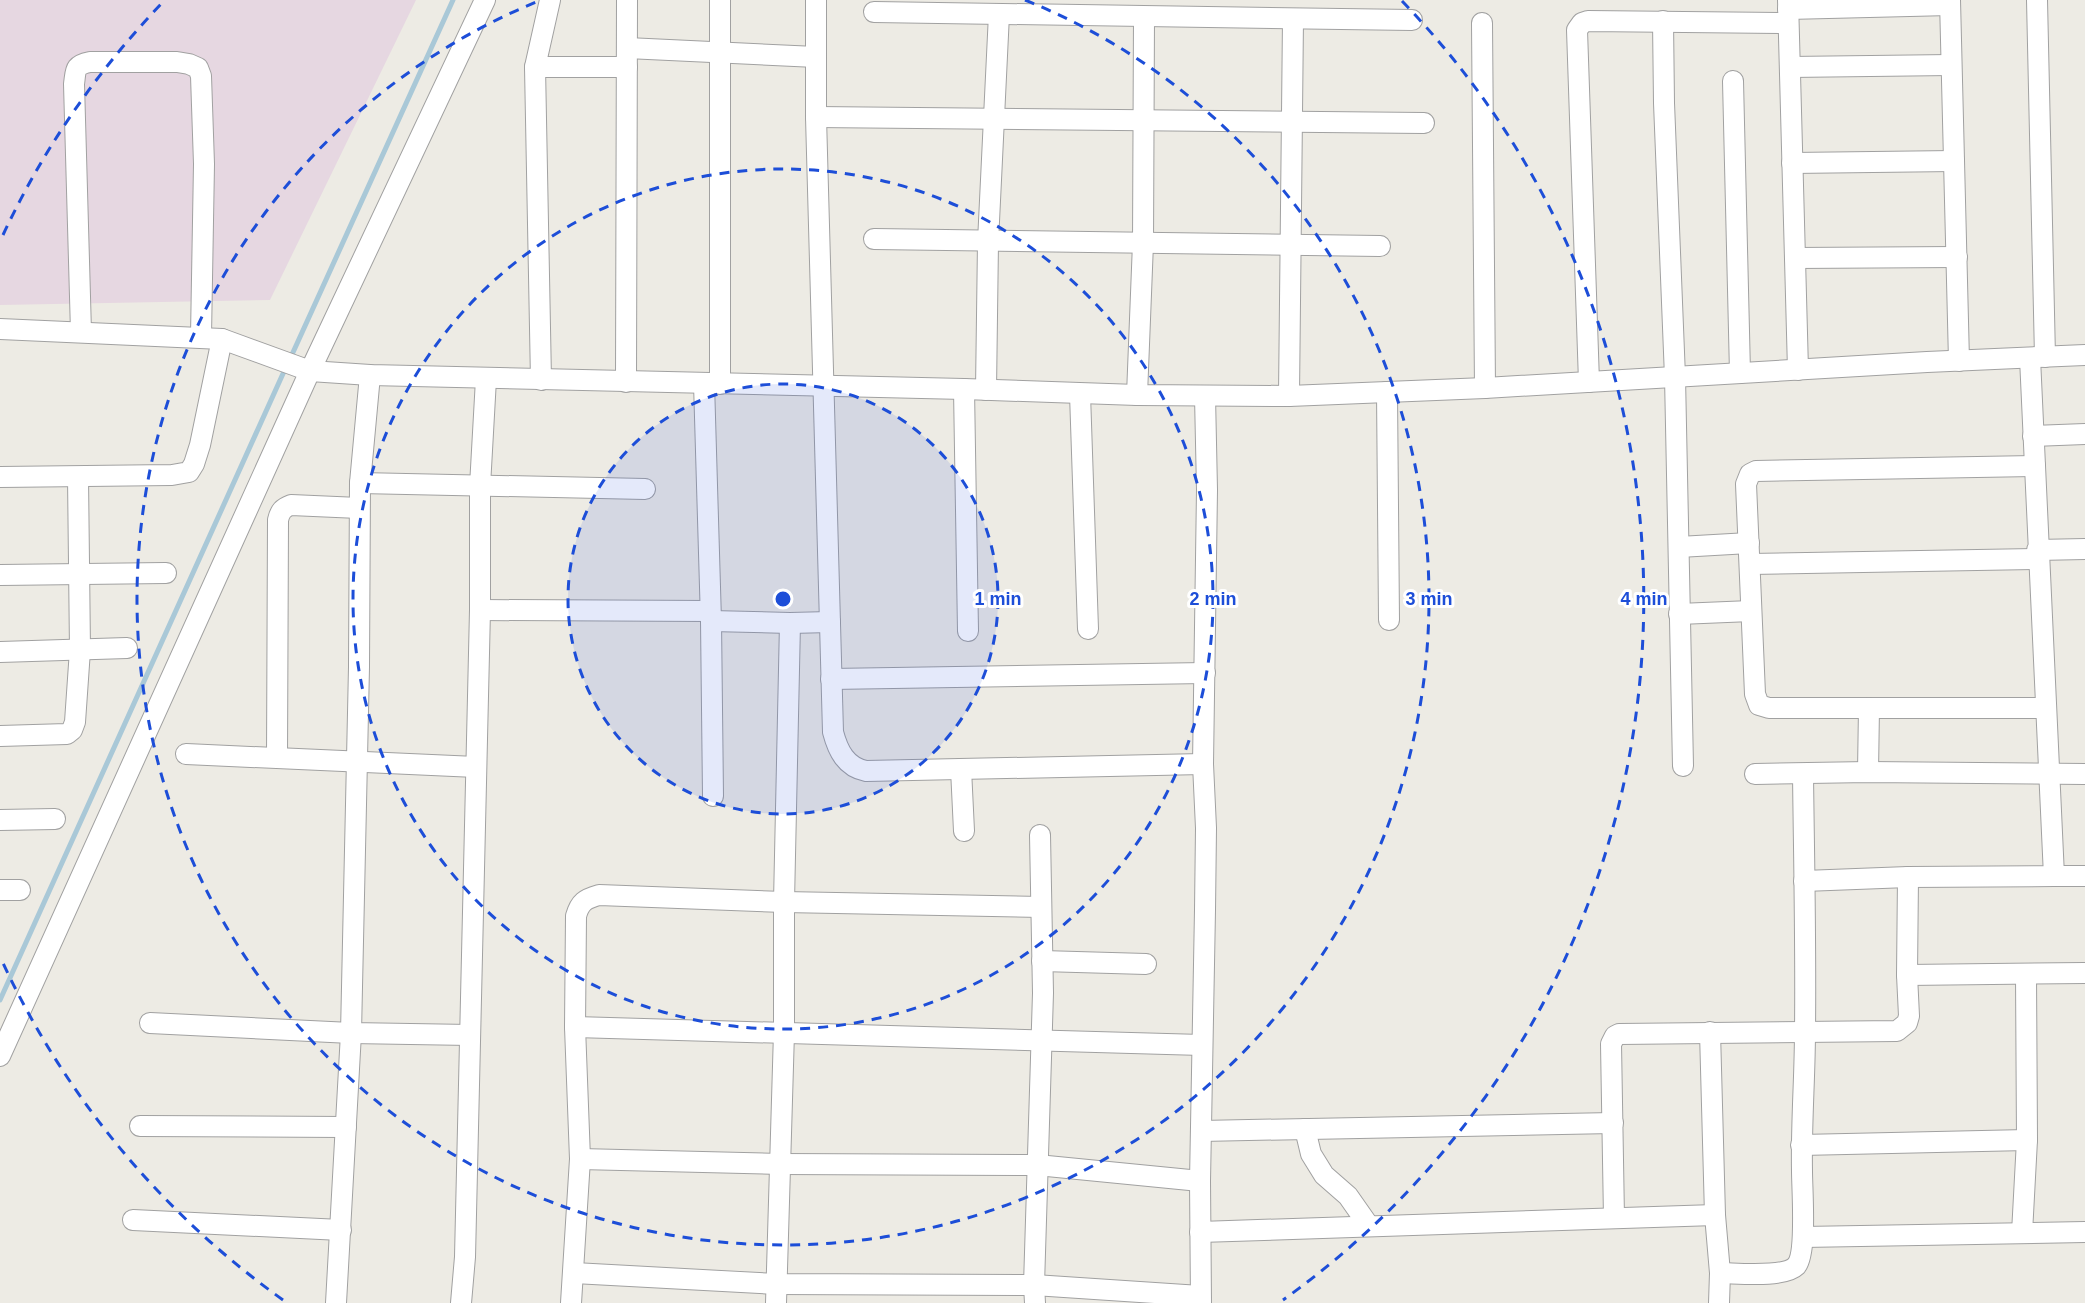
<svg xmlns="http://www.w3.org/2000/svg" width="2085" height="1303" font-family="Arial,sans-serif">
  <rect width="100%" height="100%" fill="#edebe4"/>
  <!-- industrial -->
  <polygon fill="#e6d7e1" points="0,0 416,0 270,300 0,305"/>
  <g fill="none" stroke-linecap="round" stroke-linejoin="round">
    <!-- stream -->
    <g stroke="#a9c8d7" stroke-width="5">
      <polyline points="290,359 453,0"/>
      <polyline points="0,1000 286,367"/>
    </g>
    <!-- minor casing -->
    <g stroke="#a1a1a1" stroke-width="22">
      <g id="minor">
        <path d="M 816,0 L 816,117 L 833,732 C 838,751 846,767 866,771 L 1203,764"/>
        <polyline points="1788,0 1798,370"/>
        <polyline points="1950,0 1959,361"/>
        <polyline points="2037,0 2045,357"/>
        <polyline points="1788,9 1950,5"/>
        <polyline points="874,12 1412,20"/>
        <polyline points="1663,21 1664,103 1675,377 1683,766"/>
        <polyline points="1482,23 1485,388"/>
        <polyline points="627,48 816,57"/>
        <polyline points="535,67 627,67"/>
        <polyline points="1790,67 1951,65"/>
        <polyline points="1733,81 1740,373"/>
        <polyline points="816,117 1424,123"/>
        <polyline points="1792,163 1954,161"/>
        <polyline points="874,239 1380,246"/>
        <polyline points="1795,258 1957,257"/>
        <polyline points="0,329 222,339 310,371 370,375 964,389 1137,395 1289,396 1485,388 1927,362 2085,355"/>
        <path d="M 81,332 L 74,84 C 76,70 74,65 90,62 L 177,62 L 189,64 L 198,68 L 201,76 L 204,164 L 201,336"/>
        <polyline points="541,380 535,67 550,0"/>
        <polyline points="626,382 627,0"/>
        <polyline points="1589,382 1577,30 1582,23 1588,21 1788,23"/>
        <polyline points="704,383 711,621 713,796"/>
        <polyline points="720,384 720,0"/>
        <polyline points="964,389 968,631"/>
        <polyline points="986,390 988,242 999,14"/>
        <polyline points="1387,392 1389,620"/>
        <polyline points="1080,394 1088,629"/>
        <polyline points="1137,395 1143,243 1144,17"/>
        <polyline points="1289,396 1293,19"/>
        <polyline points="2033,436 2085,434"/>
        <polyline points="2035,466 1756,471 1750,474 1746,484 1755,694 1759,705 1769,708 2045,708"/>
        <polyline points="0,477 172,475 189,472 194,464 200,445 222,339"/>
        <polyline points="360,483 645,489"/>
        <polyline points="1679,547 1749,543"/>
        <polyline points="2037,550 2085,549"/>
        <polyline points="1750,564 2038,559"/>
        <polyline points="0,575 166,573"/>
        <polyline points="480,610 710,611"/>
        <polyline points="1679,614 1751,611"/>
        <polyline points="711,621 790,623 830,622"/>
        <polyline points="0,652 127,648"/>
        <polyline points="831,679 1205,673"/>
        <polyline points="0,736 67,734 72,730 75,722 80,650 78,477"/>
        <polyline points="186,754 476,767"/>
        <path d="M 277,757 L 278,520 C 280,511 283,508 291,505 L 359,508"/>
        <polyline points="961,769 964,831"/>
        <polyline points="1868,772 1869,708"/>
        <polyline points="1755,774 1868,772 2085,774"/>
        <polyline points="0,820 55,819"/>
        <polyline points="2054,876 2085,876"/>
        <polyline points="1804,881 1908,877 2054,876 2030,358"/>
        <polyline points="0,890 20,890"/>
        <polyline points="1042,961 1146,964"/>
        <polyline points="1907,975 2085,973"/>
        <polyline points="150,1023 351,1033 470,1035"/>
        <polyline points="575,1027 1202,1045"/>
        <polyline points="1710,1032 1715,1215 1720,1273 1719,1303"/>
        <polyline points="0,1056 310,371 485,0"/>
        <polyline points="140,1126 346,1127"/>
        <polyline points="1305,1129 1311,1154 1324,1175 1348,1196 1369,1226"/>
        <polyline points="1201,1131 1613,1123"/>
        <polyline points="1801,1145 2027,1140"/>
        <polyline points="580,1159 780,1164 1037,1165 1200,1181"/>
        <polyline points="1614,1218 1611,1044 1615,1036 1619,1034 1897,1031 1907,1023 1909,1016 1907,975 1908,877"/>
        <polyline points="133,1220 341,1230"/>
        <polyline points="1200,1232 1715,1215"/>
        <polyline points="2022,1233 2027,1140 2026,975"/>
        <polyline points="1803,1237 2085,1232"/>
        <polyline points="574,1273 776,1284 1034,1285 1200,1296"/>
        <path d="M 1720,1273 C 1736,1273 1784,1278 1796,1266 C 1807,1254 1802,1190 1802,1171 C 1801,1124 1805,1077 1805,1030 C 1806,944 1804,859 1803,774"/>
        <polyline points="336,1303 351,1033 359,667 360,483 370,375"/>
        <polyline points="461,1303 465,1257 480,610 480,486 486,379"/>
        <path d="M 571,1303 L 580,1159 L 575,1027 L 576,916 C 580,902 585,899 599,895 L 784,902 L 1041,907"/>
        <polyline points="776,1303 784,1032 784,902 790,623"/>
        <polyline points="1035,1303 1034,1285 1043,993 1040,835"/>
        <polyline points="1201,1303 1200,1181 1205,910 1206,828 1203,764 1207,490 1205,396"/>
      </g>
    </g>
    <!-- minor -->
    <use href="#minor" stroke="#fff" stroke-width="20"/>
  </g>
  <!-- distance rings -->
  <circle cx="783" cy="599" r="215" fill="#1d4ed8" fill-opacity=".12"/>
  <g fill="none" stroke="#1d4ed8" stroke-width="3" stroke-dasharray="10 8">
    <circle cx="783" cy="599" r="215"/>
    <circle cx="783" cy="599" r="430"/>
    <path d="M1025 0A646 646 0 1 1 541 0"/>
    <path d="M283 1300A861 861 0 0 1 3 963M3 235A861 861 0 0 1 164 1M1402 1A861 861 0 0 1 1283 1300"/>
  </g>
  <circle cx="783" cy="599" r="9" fill="#1d4ed8" stroke="#fff" stroke-width="3"/>
  <g font-size="18" text-anchor="middle" font-weight="bold" fill="#1d4ed8" stroke="#fff" stroke-width="6" stroke-linejoin="round" paint-order="stroke">
    <text x="998" y="605">1 min</text>
    <text x="1213" y="605">2 min</text>
    <text x="1429" y="605">3 min</text>
    <text x="1644" y="605">4 min</text>
  </g>
</svg>
